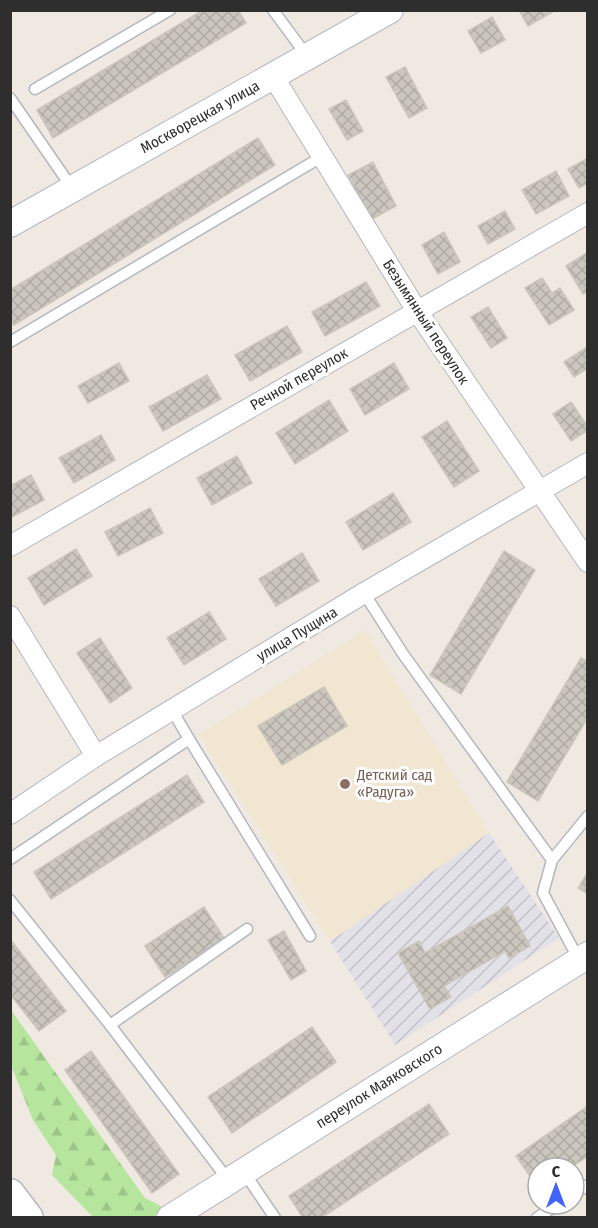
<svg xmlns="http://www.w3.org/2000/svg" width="598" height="1228" font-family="'Fira Sans Condensed',sans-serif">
  <defs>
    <pattern id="industrial-furrows" width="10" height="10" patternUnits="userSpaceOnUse" patternTransform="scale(1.5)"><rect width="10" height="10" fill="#e3e1e8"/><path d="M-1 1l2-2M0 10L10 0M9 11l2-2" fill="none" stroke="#c3c1c7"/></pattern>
    <pattern id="forest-firs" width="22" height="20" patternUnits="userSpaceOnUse" patternTransform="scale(1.5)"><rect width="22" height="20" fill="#b6e59e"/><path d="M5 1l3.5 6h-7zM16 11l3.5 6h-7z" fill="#9dc588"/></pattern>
    <pattern id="building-cross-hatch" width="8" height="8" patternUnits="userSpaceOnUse" patternTransform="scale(1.5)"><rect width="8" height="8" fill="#cbc7bf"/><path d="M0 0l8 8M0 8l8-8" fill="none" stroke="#afaba4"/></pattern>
  </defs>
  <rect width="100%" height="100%" fill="#efe9e1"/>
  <!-- industrial -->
  <polygon fill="url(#industrial-furrows)" points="489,833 559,938 395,1045 330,941"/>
  <!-- education -->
  <polygon fill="#f0e6d1" points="365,630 489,833 330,941 199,735"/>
  <!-- forest -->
  <polygon fill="url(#forest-firs)" points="11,1010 145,1198 163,1207 154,1217 93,1217 52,1175 56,1155 33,1120 13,1070 11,1070"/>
  <!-- building -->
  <g fill="url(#building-cross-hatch)" stroke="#cbc5ba" stroke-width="1.5">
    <polygon points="203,10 238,10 246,23 53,138 37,110"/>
    <polygon points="519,10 556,10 528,26"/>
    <polygon points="492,17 505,40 481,53 468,31"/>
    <polygon points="405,67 427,108 409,118 386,77"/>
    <polygon points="346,100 363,131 347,140 329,109"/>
    <polygon points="258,138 275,165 14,325 10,320 10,290"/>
    <polygon points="588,158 588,183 579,188 568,169"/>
    <polygon points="373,162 396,206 372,219 348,175"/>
    <polygon points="556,171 569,196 536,214 522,190"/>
    <polygon points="505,211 515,229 488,244 478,226"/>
    <polygon points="444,232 460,262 438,274 422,245"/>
    <polygon points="588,252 588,291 583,294 566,266"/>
    <polygon points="542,278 552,293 560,288 574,310 549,325 525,288"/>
    <polygon points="366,282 380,306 325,336 312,312"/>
    <polygon points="488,307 507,338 491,348 471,317"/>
    <polygon points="287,326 302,352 250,381 235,355"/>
    <polygon points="587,347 588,368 574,377 564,362"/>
    <polygon points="119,363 129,381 88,403 78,386"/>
    <polygon points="394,363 409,389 365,415 350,389"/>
    <polygon points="207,375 221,399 163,431 149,407"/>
    <polygon points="329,400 348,431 295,464 276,433"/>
    <polygon points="571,402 588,427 588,430 571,441 553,414"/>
    <polygon points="447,421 479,471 454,487 422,437"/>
    <polygon points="101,435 115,460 74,483 59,458"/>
    <polygon points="237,456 252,483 212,505 197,478"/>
    <polygon points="31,475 44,500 10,518 10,486"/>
    <polygon points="393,493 411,522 363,550 346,522"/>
    <polygon points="150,508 163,533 118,556 105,532"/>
    <polygon points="76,549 92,576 44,605 28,578"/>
    <polygon points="504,551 535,570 461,694 430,675"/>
    <polygon points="302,553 319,581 276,606 259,579"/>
    <polygon points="209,612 226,639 184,665 167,638"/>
    <polygon points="100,638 132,688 110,703 77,653"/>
    <polygon points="581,658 588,662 588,717 538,801 507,782"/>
    <polygon points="324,687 347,726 282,765 258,726"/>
    <polygon points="187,775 204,802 51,899 34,872"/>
    <polygon points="588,872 588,894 578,888"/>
    <polygon points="508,906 530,946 509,958 505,951 444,986 451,997 430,1009 398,953 419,941 425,953"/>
    <polygon points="204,907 224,938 165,977 145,946"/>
    <polygon points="284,931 306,971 291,980 268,940"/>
    <polygon points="10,939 66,1011 39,1031 10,994"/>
    <polygon points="312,1027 336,1062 232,1133 208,1097"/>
    <polygon points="91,1051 179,1174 152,1193 65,1070"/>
    <polygon points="429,1104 449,1134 321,1218 303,1218 289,1196"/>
    <polygon points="588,1106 588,1156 570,1168 538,1168 538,1188 516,1156"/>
  </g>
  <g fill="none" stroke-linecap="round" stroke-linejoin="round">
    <!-- service casing -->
    <g stroke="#b4b7c1" stroke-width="13">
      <g id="service">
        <polyline points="273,10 307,56"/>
        <polyline points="35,89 170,10"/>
        <polyline points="10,98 72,188"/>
        <polyline points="10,342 323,156"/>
        <polyline points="364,593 403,654 552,860"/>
        <polyline points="172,710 189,739"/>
        <polyline points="10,859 189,739 310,936"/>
        <polyline points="10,900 110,1025 229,1181"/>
        <polyline points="579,960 543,893 552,860 588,816"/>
        <polyline points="110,1025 247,929"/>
        <polyline points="244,1172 275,1218"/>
        <polyline points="574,1194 588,1185"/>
        <polyline points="537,1218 558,1204"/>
      </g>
    </g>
    <!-- minor casing -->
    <g stroke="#b4b7c1" stroke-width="22">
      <g id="minor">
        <polyline points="273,76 417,311 588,562"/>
        <polyline points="10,546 588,213"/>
        <polyline points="10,616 96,756"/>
        <polyline points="10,814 96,756 364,593 588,463"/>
      </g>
    </g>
    <!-- tertiary casing -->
    <g stroke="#b4b7c1" stroke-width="28">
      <g id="tertiary">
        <polyline points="10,224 390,10"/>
        <polyline points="170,1218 588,955"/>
      </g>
    </g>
    <!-- secondary casing -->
    <g stroke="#b4b7c1" stroke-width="31">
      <polyline id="secondary" points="10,1193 29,1218"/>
    </g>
    <!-- service -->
    <use href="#service" stroke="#fff" stroke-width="10"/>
    <!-- minor -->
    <use href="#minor" stroke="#fff" stroke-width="20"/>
    <!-- tertiary -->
    <use href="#tertiary" stroke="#fff" stroke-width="26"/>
    <!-- secondary -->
    <use href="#secondary" stroke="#fff" stroke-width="28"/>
  </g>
  <!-- markers -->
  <circle fill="#8d6e63" stroke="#fff" stroke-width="2" cx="345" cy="784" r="6"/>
  <g text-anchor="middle" stroke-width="6" stroke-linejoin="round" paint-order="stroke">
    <!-- street labels -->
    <g font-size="15" fill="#2e2e2e" stroke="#fff">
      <text transform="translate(200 117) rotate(-29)" y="5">Москворецкая улица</text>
      <text transform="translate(426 322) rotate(57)" y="5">Безымянный переулок</text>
      <text transform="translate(299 379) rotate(-30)" y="5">Речной переулок</text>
      <text transform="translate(297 634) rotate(-31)" y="5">улица Пущина</text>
      <text transform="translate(379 1086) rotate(-32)" y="5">переулок Маяковского</text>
    </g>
    <!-- education labels -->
    <g font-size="15" fill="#785e54" stroke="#fff" text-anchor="start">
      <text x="357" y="780">Детский сад<tspan x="357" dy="17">«Радуга»</tspan></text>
    </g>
  </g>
  <!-- border -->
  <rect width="598" height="1228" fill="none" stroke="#2e2e2e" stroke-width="24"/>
  <!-- north arrow -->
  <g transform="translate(556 1186)"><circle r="28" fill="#ffffff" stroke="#ababab" stroke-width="1.5"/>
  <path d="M0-4.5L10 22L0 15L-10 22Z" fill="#4264fb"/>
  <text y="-9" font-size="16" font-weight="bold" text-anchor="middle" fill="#2e2e2e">С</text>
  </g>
</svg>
